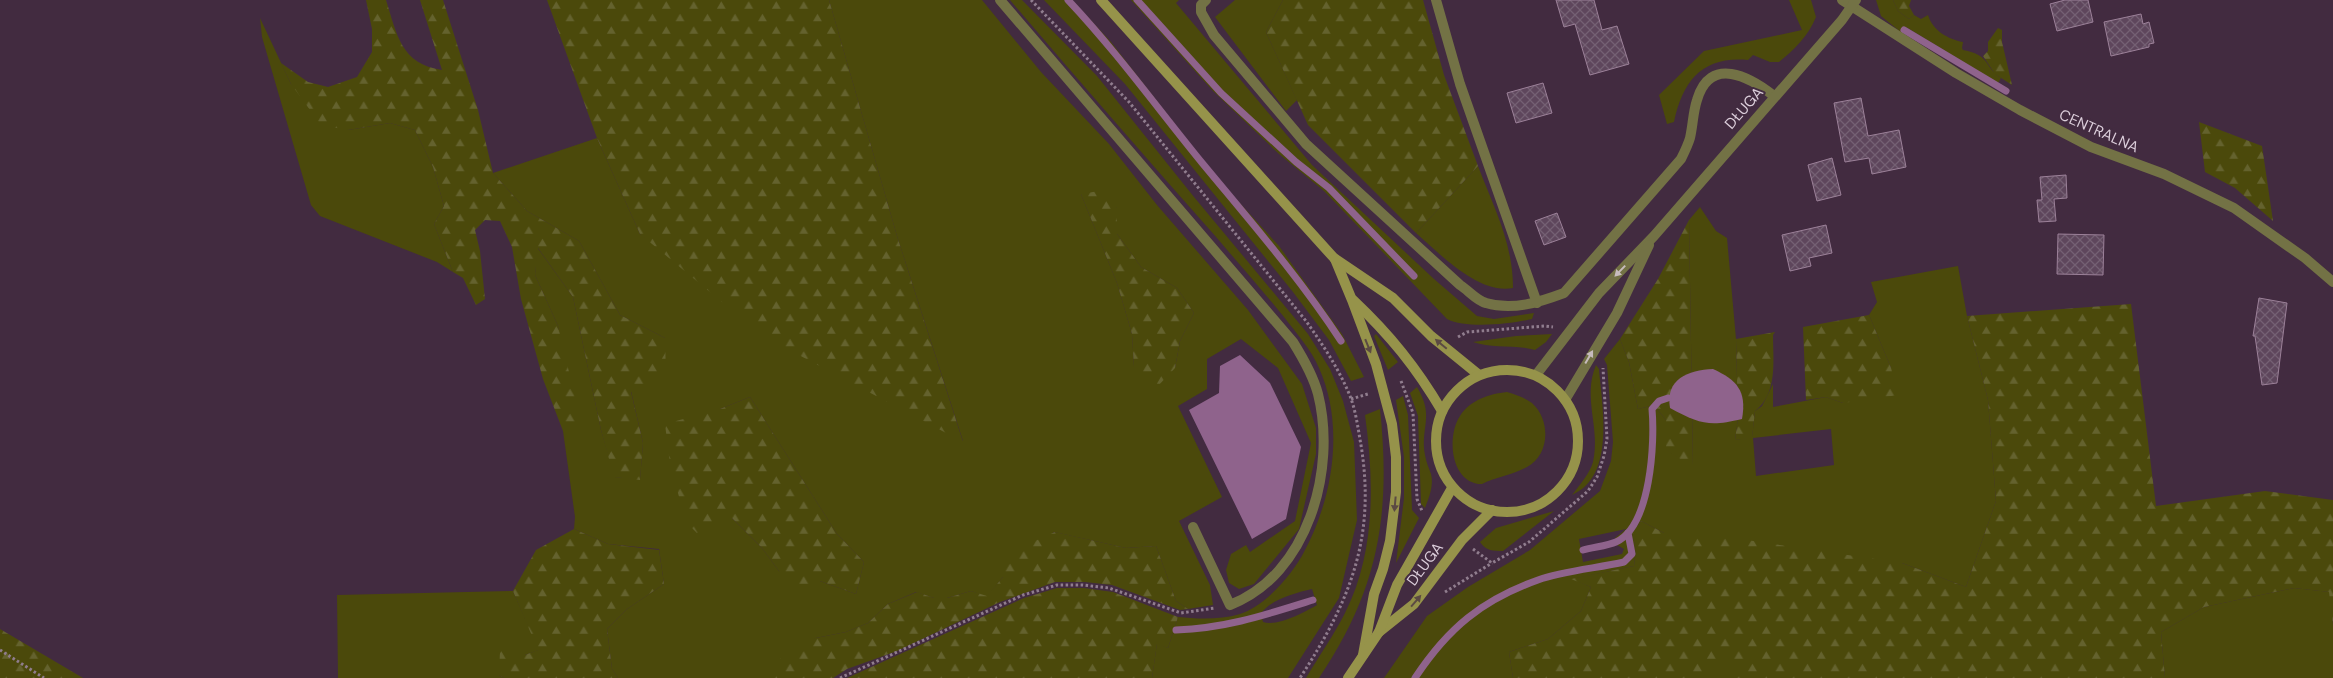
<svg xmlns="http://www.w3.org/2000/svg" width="2333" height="678" font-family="'DM Sans',sans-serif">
  <defs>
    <pattern id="forest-firs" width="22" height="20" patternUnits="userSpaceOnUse" patternTransform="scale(1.25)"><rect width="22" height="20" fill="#4b490b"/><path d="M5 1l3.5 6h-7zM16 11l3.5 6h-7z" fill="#64622e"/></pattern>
    <pattern id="building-cross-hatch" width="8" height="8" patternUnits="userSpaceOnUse" patternTransform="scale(1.25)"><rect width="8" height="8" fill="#5e465c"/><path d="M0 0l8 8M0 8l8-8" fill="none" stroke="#746073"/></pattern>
  </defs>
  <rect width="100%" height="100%" fill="#422b40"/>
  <!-- grass -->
  <g fill="#4b490b" fill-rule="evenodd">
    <path d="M 829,0 L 982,0 L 1041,72 L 1109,144 L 1157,205 L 1248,310 L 1302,384 L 1316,428 L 1316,454 L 1299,529 L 1254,584 L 1239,589 L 1229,583 L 1226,570 L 1231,554 L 1246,545 L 1250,552 L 1295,521 L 1311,443 L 1278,368 L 1241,339 L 1207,359 L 1207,389 L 1178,406 L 1222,497 L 1179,521 L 1210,585 L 1213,605 L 1188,609 L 1176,601 L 1156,546 L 1126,548 L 1054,532 L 1003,577 L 987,597 L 971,591 L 947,598 L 934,598 L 916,592 L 888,604 L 868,623 L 846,632 L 816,638 L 772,673 L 772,678 L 618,678 L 612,669 L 607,629 L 627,609 L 664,584 L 659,549 L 608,544 L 574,529 L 575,517 L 563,431 L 575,430 L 558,326 L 535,275 L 537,247 L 573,297 L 601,430 L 615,477 L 640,479 L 643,443 L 631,391 L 665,338 L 620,315 L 579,241 L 527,211 L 493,173 L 597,138 L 640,234 L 963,441 L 897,236 ZM 1081,194 L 1117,208 L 1117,234 L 1141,267 L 1177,288 L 1194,313 L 1180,341 L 1175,368 L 1134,367 L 1132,334 L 1117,283 ZM 750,397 L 837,534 L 864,562 L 856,594 L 820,581 L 779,571 L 762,548 L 732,518 L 720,409 Z"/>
    <path d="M 1010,0 L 1022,0 L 1097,76 L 1194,197 L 1308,334 L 1330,369 L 1343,401 L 1354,442 L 1357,520 L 1339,598 L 1288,678 L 1152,678 L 1157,643 L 1168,648 L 1178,617 C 1197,619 1220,620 1240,614 C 1265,606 1292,575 1304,552 C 1333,498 1345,426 1319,368 C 1311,349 1296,333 1284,317 C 1262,290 1239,264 1217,238 C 1147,159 1078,80 1010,0 ZM 1312,589 L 1317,605 C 1305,612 1277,627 1263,622 L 1261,613 C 1272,599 1295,593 1312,589 Z"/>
    <polygon points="1044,0 1072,0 1111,42 1216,177 1279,246 1342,334 1364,377 1351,381 1329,340 1293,292 1125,84"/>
    <path d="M 1131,0 L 1179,0 L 1176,3 L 1312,165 L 1434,279 L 1477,316 L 1494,319 L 1534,313 L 1532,319 C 1512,324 1466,329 1447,319 L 1324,191 L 1279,154 L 1213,91 Z"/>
    <polygon points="1235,0 1283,0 1266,32 1297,100 1286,111 1215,17"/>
    <path d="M 1789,0 L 1811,0 L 1816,17 C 1809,35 1794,50 1779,62 L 1770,62 L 1753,55 L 1748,60 C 1703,56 1683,80 1674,122 L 1667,124 L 1659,95 L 1704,51 L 1802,30 Z"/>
    <path d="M 1876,0 L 1893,0 L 1898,11 L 1909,19 L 1914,15 L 1921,19 L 1928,15 C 1933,31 1948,39 1963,42 L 1962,48 L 1963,50 C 1991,55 1984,67 2001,78 L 1998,83 L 1906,27 L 1902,33 L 1881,16 Z"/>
    <polygon points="260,18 291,84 348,130 390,123 415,130 433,167 444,206 434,224 453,272 437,262 320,216 311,205 262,37"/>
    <path d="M 1478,166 C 1494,208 1513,243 1513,288 C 1479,295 1440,254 1416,233 Z"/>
    <path d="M 1700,207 L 1716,231 L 1727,238 L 1736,339 L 1738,418 L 1735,440 L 1752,437 L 1755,411 L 1762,406 L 1773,384 L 1773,407 L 1826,397 L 1843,403 L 1891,368 L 1869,315 L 1877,302 L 1871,282 L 1958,266 L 1967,316 L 1988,400 L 1996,501 L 1966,587 L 1902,563 L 1734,659 L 1734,678 L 1690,678 L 1664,533 L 1641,521 L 1632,533 L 1636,549 L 1634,566 L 1573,579 L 1591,587 L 1581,611 L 1548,639 L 1509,652 L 1513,678 L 1384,678 L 1427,616 L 1468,587 L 1530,550 L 1600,491 L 1611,461 L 1613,442 L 1607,365 L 1604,359 L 1620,339 L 1629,362 L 1638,409 L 1654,405 L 1666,420 L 1667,450 L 1693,466 L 1689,220 ZM 1831,429 L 1834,465 L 1756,476 L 1753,438 ZM 1626,529 L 1615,538 L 1617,545 L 1624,549 L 1622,554 L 1583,562 L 1579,539 Z"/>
    <polygon points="1376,334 1398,362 1388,370 1374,336"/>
    <path d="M 1552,334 L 1546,342 L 1535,350 C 1514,344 1492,349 1473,342 L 1516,336 Z"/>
    <path d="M 1596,365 L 1599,369 C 1602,407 1616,476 1572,495 C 1579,486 1590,473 1593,462 C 1601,428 1582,398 1596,365 Z"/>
    <path d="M 1417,387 C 1435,417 1420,427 1425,455 C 1426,462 1429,468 1431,474 C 1434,485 1429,498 1425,508 L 1421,504 L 1418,416 L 1410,393 Z"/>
    <path d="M 1507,392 C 1516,395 1524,397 1532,403 C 1551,420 1550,455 1527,467 C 1513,475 1496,477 1482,484 C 1451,484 1446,437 1460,416 C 1470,400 1489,394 1507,392 Z"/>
    <polygon points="1403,396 1408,415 1412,510 1419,518 1396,563 1404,498 1404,457 1396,400"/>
    <path d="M 1380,409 C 1391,514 1379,589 1319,678 L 1306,678 C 1319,656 1334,635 1345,613 C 1376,552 1374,480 1365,415 Z"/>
    <path d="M 1554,511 L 1503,551 C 1493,551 1486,551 1480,542 L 1496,528 Z"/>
    <polygon points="2294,588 2330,592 2333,625 2333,678 2165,678 2161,632 2204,607"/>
    <polygon points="513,591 539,650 525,655 499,675 504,678 338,678 337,595"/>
  </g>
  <!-- forest -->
  <g fill="url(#forest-firs)">
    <path d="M 366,0 L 386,0 C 397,35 401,64 442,70 L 420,0 L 443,0 L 478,110 L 493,173 L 527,211 L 579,241 L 620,315 L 665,338 L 666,376 L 631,392 L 643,443 L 640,480 L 614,477 L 601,430 L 573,297 L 538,248 L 535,275 L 558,326 L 580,418 L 575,431 L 563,431 L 543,379 L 521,299 L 512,247 L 500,221 L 485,220 L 475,230 L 480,251 L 485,299 L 476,305 L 463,278 L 453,272 L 434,224 L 444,206 L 433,167 L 415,130 L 390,123 L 348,130 L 321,125 L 291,84 L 281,63 L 308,82 L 328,87 L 357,77 L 372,52 L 372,29 Z"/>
    <polygon points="547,0 829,0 897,236 963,442 763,336 640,234 597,138"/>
    <polygon points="1283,0 1423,0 1444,75 1478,166 1416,233 1308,125 1266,32"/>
    <polygon points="1893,0 1911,0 1909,6 1914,15 1909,19 1898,11"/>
    <polygon points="1998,28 2002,30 2002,42 2012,85 1995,74 1983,56 1988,51 1988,42"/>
    <polygon points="2199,122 2262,146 2273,221 2235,188 2205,172"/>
    <polygon points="1099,191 1117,208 1117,234 1141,267 1177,288 1194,313 1180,341 1175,368 1156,388 1134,368 1132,334 1117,283 1081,194"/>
    <polygon points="1689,220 1693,467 1666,450 1666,420 1654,405 1638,409 1629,362 1620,339 1658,279"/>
    <polygon points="2131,304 2156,506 2265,491 2333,500 2333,625 2329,592 2294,588 2204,607 2161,632 2165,678 1734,678 1734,659 1691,678 1513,678 1509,652 1548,639 1581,611 1591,587 1571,579 1634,566 1636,549 1632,533 1641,521 1664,533 1740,539 1902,563 1966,587 1996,501 1988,400 1967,316"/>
    <polygon points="1869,315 1891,368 1898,395 1843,403 1826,397 1806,400 1803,327"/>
    <path d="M 1775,332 L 1773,335 C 1773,361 1778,393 1755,411 L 1752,438 L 1735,440 L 1738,418 L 1736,339 Z"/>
    <polygon points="750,397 837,534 864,562 856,594 820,581 805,590 779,571 762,548 732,518 697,533 686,522 670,464 665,424 720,409"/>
    <polygon points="574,529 608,544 659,550 664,584 627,609 607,629 612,669 618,678 504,678 499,675 500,650 525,655 538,650 513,591 536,550"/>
    <polygon points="1055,532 1126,548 1156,546 1176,601 1188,609 1180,610 1112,585 1085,582 1055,582 1000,602 897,651 847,669 833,678 772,678 771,673 785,652 816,638 846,632 868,623 888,604 917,592 934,598 947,598 971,591 987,596 1003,577 1004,555"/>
    <polygon points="1057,588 1084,588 1113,592 1178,617 1168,648 1157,644 1152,678 847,678 1024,598"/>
    <polygon points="0,629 83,678 0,678"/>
  </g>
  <!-- water -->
  <g fill="#8f638c">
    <polygon points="1240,355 1270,383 1301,447 1286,519 1252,539 1189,410 1219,393 1220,366"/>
    <path d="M 1713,369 C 1737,380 1747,391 1742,419 C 1709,427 1700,424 1670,408 C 1665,379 1688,370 1713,369 Z"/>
  </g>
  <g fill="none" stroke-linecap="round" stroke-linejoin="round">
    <!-- stream -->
    <g stroke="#8f638c" stroke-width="7">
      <path d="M 1068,0 C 1117,52 1158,109 1203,164 C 1251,222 1299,277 1341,341"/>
      <polyline points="1137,0 1221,93 1296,162 1329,188 1414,276"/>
      <polyline points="1904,30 2006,91"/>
      <path d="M 1583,550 C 1593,547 1607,546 1616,542 C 1651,526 1655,442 1652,409 L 1659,401 L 1668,398"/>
      <path d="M 1176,630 C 1227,628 1265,615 1313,600"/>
      <path d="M 1415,678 C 1448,628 1482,600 1538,580 C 1562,571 1598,568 1624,562 L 1632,554 L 1628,533"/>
    </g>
  </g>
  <!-- building -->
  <g fill="url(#building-cross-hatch)" stroke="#9c8199">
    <polygon points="1556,0 1594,0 1602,30 1617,26 1629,64 1590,75 1575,24 1564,27"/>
    <polygon points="2065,0 2088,0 2093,22 2057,31 2050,4"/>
    <polygon points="2141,14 2143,24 2149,22 2154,43 2149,44 2149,47 2111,56 2104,22"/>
    <polygon points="1543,83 1552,113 1516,123 1507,93"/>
    <polygon points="1861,98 1868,136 1899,130 1906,167 1872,174 1869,158 1845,162 1834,103"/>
    <polygon points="1832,158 1841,195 1817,201 1808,165"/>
    <polygon points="2066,175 2067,198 2054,199 2056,221 2039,222 2037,200 2042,200 2040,177"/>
    <polygon points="1557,213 1566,237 1544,245 1535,221"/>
    <polygon points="1826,225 1832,253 1809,258 1811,266 1790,271 1782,235"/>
    <polygon points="2058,234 2104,235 2103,275 2057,274"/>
    <polygon points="2259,298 2287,303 2277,383 2262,385 2255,336 2253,336"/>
  </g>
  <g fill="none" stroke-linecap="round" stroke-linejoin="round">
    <!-- path -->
    <g stroke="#907d8e" stroke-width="3" stroke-dasharray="2.5 2.5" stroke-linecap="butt">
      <path d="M 1031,0 L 1129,102 L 1306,321 C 1323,345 1339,369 1350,396 C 1356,411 1358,429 1361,445 C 1376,538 1350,601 1300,678"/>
      <polyline points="1458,337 1467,332 1545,326 1553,327"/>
      <polyline points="1401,381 1413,413 1417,499 1422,511"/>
      <polyline points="1351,399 1368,394"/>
      <polyline points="1473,549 1492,563 1529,542 1588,491 1597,477 1604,456 1607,439 1603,368"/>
      <polyline points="1445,592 1492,563"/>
      <polyline points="0,650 44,678"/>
      <polyline points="840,678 1023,595 1057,585 1083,585 1109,588 1181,613 1215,608"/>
    </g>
    <!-- service -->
    <g stroke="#737245" stroke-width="10">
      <path d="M 1000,0 L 1293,342 C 1303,358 1313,375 1318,394 C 1337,469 1308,575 1230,605 L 1193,527"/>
      <path d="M 1206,0 L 1201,5 L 1201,12 L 1214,35 L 1306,144 L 1460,285 C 1468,290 1477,301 1486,303 C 1513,311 1540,302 1564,293 L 1681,159 C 1684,153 1688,145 1690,138 C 1693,125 1693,112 1697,100 C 1710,55 1750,77 1774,96"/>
      <polyline points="1436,0 1460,84 1537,303"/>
    </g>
    <!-- minor -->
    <polyline stroke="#737245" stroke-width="10" points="1842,0 1956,73 2020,110 2091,147 2164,174 2234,208 2305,258 2333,282"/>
    <!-- tertiary -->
    <g stroke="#737245" stroke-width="10">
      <polyline points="1536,375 1599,293 1654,236 1842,20 1856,0"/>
      <polyline points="1565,400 1617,313 1649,245"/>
    </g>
    <!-- secondary -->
    <g stroke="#96934a" stroke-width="10">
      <polyline points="1101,0 1334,258 1393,298 1431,336 1479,375"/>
      <polyline points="1335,259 1352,300 1376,364 1392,424 1396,457 1396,492 1390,541 1383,569 1374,594 1363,655"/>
      <path d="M 1353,300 C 1390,335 1416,367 1442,411"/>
      <circle cx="1507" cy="441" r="71"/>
      <polyline points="1379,632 1414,604 1462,540 1492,510"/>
      <polyline points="1348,678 1379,632 1397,585 1452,488"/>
    </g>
  </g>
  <!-- one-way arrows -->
  <defs><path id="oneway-solid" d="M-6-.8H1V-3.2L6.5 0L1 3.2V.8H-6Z" transform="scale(1.25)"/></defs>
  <g fill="#c7bcbd">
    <use href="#oneway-solid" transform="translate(1620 271) rotate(134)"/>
    <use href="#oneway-solid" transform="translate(1589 357) rotate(-60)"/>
  </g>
  <g fill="#5b4a43">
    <use href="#oneway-solid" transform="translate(1441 344) rotate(-140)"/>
    <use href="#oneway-solid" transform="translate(1368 346) rotate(68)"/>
    <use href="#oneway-solid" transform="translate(1395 504) rotate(95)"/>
    <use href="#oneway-solid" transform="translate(1416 601) rotate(-49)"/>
  </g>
  <g text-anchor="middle" stroke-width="4" stroke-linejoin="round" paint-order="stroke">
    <!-- street labels -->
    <g font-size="15" fill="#dccedb" stroke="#422b40">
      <text transform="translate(1744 108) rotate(-49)" y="5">DŁUGA</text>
      <text transform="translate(2099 131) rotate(24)" y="5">CENTRALNA</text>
      <text transform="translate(1425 564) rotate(-53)" y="5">DŁUGA</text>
    </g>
  </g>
</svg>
